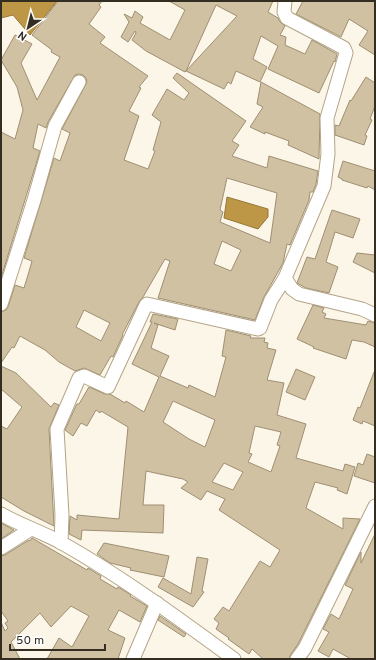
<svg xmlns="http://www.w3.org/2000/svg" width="376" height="660" font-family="Overpass,sans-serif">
  <rect width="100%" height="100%" fill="#fcf6e9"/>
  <!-- water -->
  <g fill="#bd9646" stroke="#94773b">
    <polygon points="1,1 57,1 30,35 13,15 1,18"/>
    <polygon points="227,197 268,209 268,217 258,229 224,218"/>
  </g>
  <!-- building -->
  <g fill="#d1c1a3" stroke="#9f8f72" fill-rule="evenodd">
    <path d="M 58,1 L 102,1 L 99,5 L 101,7 L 89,24 L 105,37 L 100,43 L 148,76 L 139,87 L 141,88 L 129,111 L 139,116 L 124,160 L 148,169 L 155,151 L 153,150 L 161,122 L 152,115 L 167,89 L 184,100 L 189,93 L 173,78 L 177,73 L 246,121 L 232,141 L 239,145 L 232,156 L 267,168 L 269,156 L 318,171 L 316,184 L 313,192 L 310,192 L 309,200 L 290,245 L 287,244 L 283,263 L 264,297 L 255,320 L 158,298 L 170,261 L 165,259 L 143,297 L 139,302 L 122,335 L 123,335 L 113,357 L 111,356 L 100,375 L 84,368 L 75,371 L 59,362 L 45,350 L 20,336 L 14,348 L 12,347 L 1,363 L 1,312 L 6,310 L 8,307 L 15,285 L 24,288 L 28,275 L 32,261 L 24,258 L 54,158 L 60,161 L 70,133 L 62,129 L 87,82 L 86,78 L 83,75 L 79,74 L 75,75 L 48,122 L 46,128 L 38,124 L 33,148 L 40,151 L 1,278 L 1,132 L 15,139 L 23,110 L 17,87 L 1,60 L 15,35 L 32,44 L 21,63 L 37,100 L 60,57 L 51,52 L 52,50 L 32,35 ZM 227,178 L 277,193 L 270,243 L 220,222 L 223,212 L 220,210 ZM 222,241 L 241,250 L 231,271 L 214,264 ZM 84,310 L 110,323 L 101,341 L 76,327 Z"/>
    <path d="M 169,1 L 273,1 L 268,12 L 278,18 L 280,22 L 285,26 L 280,35 L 286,37 L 285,45 L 305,54 L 312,40 L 337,54 L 335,62 L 334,61 L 319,93 L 268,69 L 278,46 L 261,36 L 253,59 L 267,67 L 260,82 L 236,71 L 231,84 L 228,82 L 224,89 L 186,71 L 185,72 L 146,51 L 132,40 L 136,33 L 135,31 L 128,42 L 121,37 L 129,22 L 124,14 L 132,18 L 135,11 L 143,17 L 140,23 L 170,40 L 185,10 ZM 216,5 L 237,16 L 186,71 Z"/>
    <polygon points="303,1 375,1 375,55 359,45 368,31 349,19 341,37 296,14"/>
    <polygon points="366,77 375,83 375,106 370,119 372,120 365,135 367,136 364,145 335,135 335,125 339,126 350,100 351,101"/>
    <polygon points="261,82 320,114 319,159 288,145 289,141 265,132 265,134 250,127 263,107 257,104"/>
    <polygon points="343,161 375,171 375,190 368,186 367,188 342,180 342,179 338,177"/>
    <polygon points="332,210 360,219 353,238 335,232 326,262 338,267 329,293 306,288 297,283 307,257 315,259"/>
    <polygon points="357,253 375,255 375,273 353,262"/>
    <polygon points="313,305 324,308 322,312 326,314 324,318 366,325 368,321 375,323 375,347 364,342 352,340 346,359 313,348 314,347 297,339"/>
    <path d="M 153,314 L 178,319 L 175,330 L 154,323 L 158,325 L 151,348 L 169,356 L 160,376 L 188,388 L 189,385 L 215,397 L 226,357 L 222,356 L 226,330 L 251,336 L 250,338 L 265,338 L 264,342 L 268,343 L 267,348 L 276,350 L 267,380 L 284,383 L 277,415 L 306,424 L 296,458 L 343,471 L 345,464 L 355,467 L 347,494 L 337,490 L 338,488 L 315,482 L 306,508 L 343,529 L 343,518 L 360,519 L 298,644 L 291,654 L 289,659 L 263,659 L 252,649 L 249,654 L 228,639 L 229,638 L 216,629 L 219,623 L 214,619 L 223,607 L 229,611 L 260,561 L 270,567 L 280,550 L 219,510 L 225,499 L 207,491 L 201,500 L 181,488 L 188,482 L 183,479 L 146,471 L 143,505 L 164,505 L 163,533 L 82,530 L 81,540 L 69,534 L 70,516 L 77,520 L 77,515 L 119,519 L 128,427 L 101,411 L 100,413 L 96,410 L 87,426 L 81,423 L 73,436 L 65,430 L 75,408 L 77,404 L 79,404 L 89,387 L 105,394 L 110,394 L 125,403 L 126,401 L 144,412 L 159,377 L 132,364 L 152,322 L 150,322 ZM 173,401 L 215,420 L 205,447 L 189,439 L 163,422 ZM 255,426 L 281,432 L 277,445 L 280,446 L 271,472 L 248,462 L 252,454 L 249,453 ZM 224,463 L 243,472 L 233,490 L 212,482 Z"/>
    <polygon points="1,366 16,373 51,407 54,403 59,405 49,429 54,526 24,511 1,497 1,426 7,429 22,407 1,389"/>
    <polygon points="296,369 315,377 305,400 286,392"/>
    <polygon points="374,372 375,373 375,426 363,421 362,424 353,420 358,407 360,408"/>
    <polygon points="367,454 375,457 375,483 354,476 358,463 363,465"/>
    <polygon points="1,523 14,530 1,539"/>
    <polygon points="375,534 375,659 351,659 333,649 329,657 318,651 329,632 323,629 331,614 339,619 353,589 345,585 361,552 361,563"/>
    <polygon points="32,538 87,570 88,568 101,576 100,579 117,589 118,587 131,595 130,596 147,606 140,622 119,610 108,630 125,638 118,659 47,659 59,638 72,647 89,616 71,606 51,627 40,613 11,642 20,659 1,659 1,622 5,631 8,628 5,623 8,621 1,611 1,556 5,555 29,540 30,541"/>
    <polygon points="104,543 169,556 164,577 130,570 131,568 110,563 97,554"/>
    <polygon points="197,557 208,559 202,591 204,592 193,607 158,587 163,578 191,594"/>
    <polygon points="160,616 186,634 184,637 158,620"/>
  </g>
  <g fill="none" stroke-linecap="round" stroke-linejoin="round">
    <!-- street casing -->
    <g stroke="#b3a486" stroke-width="15">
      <g id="street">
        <polyline points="285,1 284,12 287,18 344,48 346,53 327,118 328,154 324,186 285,278 292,289 299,294 362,309 375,315"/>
        <polyline points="1,304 34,200 55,126 79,82"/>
        <path d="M 1,514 C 20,525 42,532 62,543 C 122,577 178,618 234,659"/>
        <polyline points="61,543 62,515 57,429 79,378 84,376 108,387 146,305 147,304 258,329 260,328 271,300 285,278"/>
        <polyline points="1,548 31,529"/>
        <polyline points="133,659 157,603"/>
        <polyline points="297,659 305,648 375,506"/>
      </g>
    </g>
    <!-- street -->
    <use href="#street" stroke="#fff" stroke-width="13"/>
  </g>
  <!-- border -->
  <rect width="376" height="660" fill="none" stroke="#342e22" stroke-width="4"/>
  <!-- north arrow -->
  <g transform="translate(28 28) rotate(215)" stroke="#ffffff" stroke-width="3" paint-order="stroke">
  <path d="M0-3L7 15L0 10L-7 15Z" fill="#342e22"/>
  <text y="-6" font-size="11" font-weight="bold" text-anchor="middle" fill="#342e22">N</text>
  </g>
  <!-- scale -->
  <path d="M10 644v6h95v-6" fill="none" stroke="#342e22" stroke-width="2"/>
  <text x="16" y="644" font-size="12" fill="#342e22" stroke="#ffffff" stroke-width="3" paint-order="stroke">50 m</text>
</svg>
